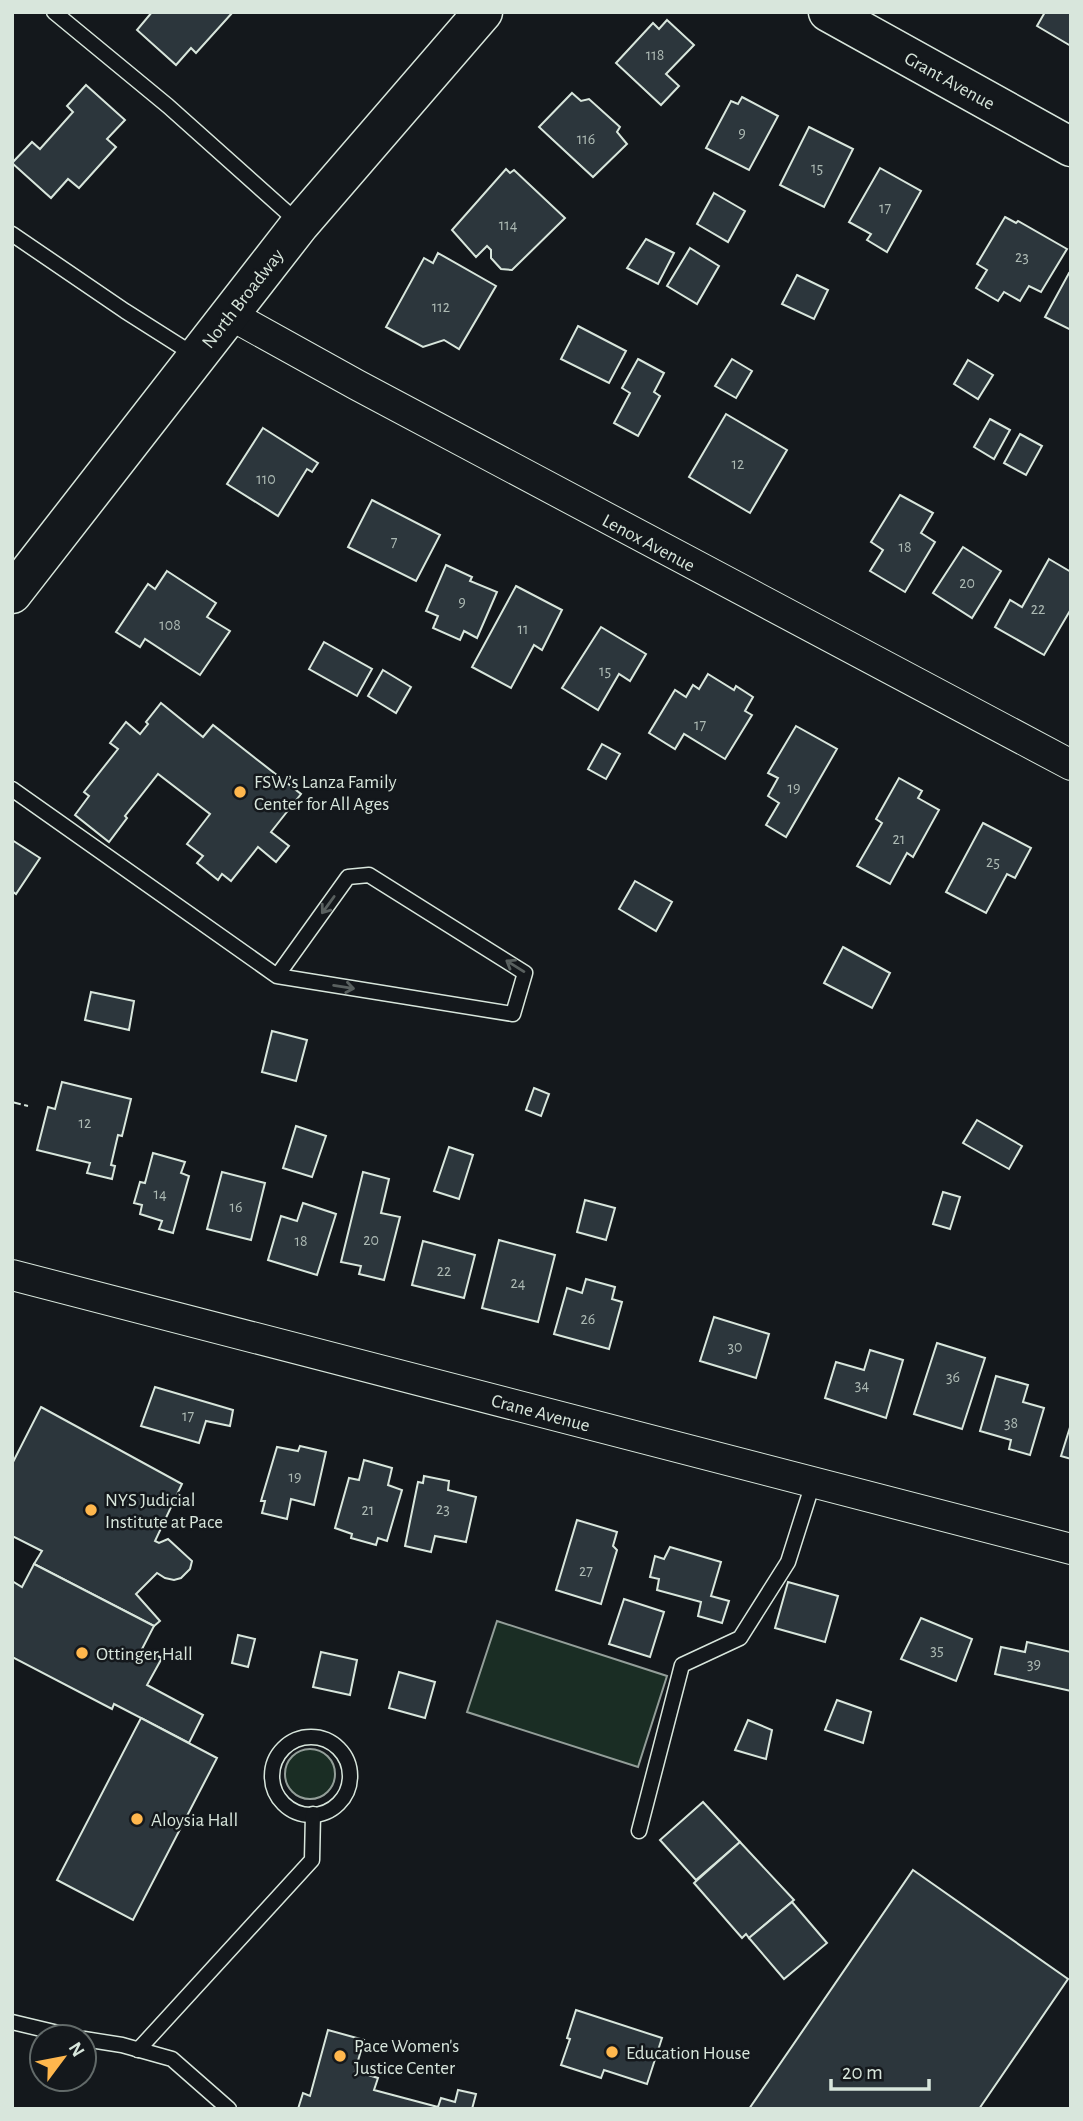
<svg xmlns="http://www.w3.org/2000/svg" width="1083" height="2121" font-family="'Alegreya Sans',sans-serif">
  <rect width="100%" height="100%" fill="#14181c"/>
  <!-- green -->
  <g fill="#1a2d24" stroke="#939e99" stroke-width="2">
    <polygon points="497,1621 667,1676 638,1767 467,1712"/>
    <circle cx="310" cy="1774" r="25"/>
  </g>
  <!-- building -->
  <g fill="#2c363c" stroke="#d8e6dc" stroke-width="2">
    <polygon points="152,12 163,13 233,12 196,53 191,48 176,65 137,30"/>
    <polygon points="1045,12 1071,12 1071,46 1037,26"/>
    <polygon points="667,20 694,45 666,74 679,86 661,105 616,63 653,23 659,29"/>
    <polygon points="86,85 125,120 107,139 116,147 79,188 68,179 51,198 12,163 32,142 40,149 73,112 67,106"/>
    <polygon points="572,93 581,101 589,99 620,127 617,132 627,144 593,177 539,127"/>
    <polygon points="742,97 778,116 749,170 706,148 731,101 738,104"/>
    <polygon points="809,127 853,149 824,207 780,185"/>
    <polygon points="880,168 921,191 887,252 867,240 871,234 849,222"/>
    <polygon points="506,169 510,173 514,170 565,218 512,270 501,269 491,258 491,250 487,246 476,257 452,230"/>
    <polygon points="714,193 745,211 728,242 697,224"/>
    <polygon points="1005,217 1016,223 1018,221 1067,249 1041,292 1029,286 1020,301 1004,292 998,301 976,288 987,270 977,264"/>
    <polygon points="646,239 674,253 658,284 627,268"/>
    <polygon points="690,248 719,266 697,304 667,286"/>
    <polygon points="438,253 496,286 459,349 444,340 423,347 386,327 424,258 433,263"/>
    <polygon points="1069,273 1071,274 1071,330 1045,317"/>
    <polygon points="797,275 828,290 814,319 782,304"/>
    <polygon points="578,326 626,351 609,383 561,359"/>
    <polygon points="638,359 664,373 654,392 660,396 638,436 614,423 630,393 622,388"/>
    <polygon points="732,359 752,371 736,398 715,386"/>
    <polygon points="968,360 993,375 978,399 954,384"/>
    <polygon points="726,414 787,450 750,513 689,477"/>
    <polygon points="990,419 1010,430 994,459 974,447"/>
    <polygon points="263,428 318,463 312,472 307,469 278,516 227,484"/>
    <polygon points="1020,434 1042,446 1026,475 1004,463"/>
    <polygon points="900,495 933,513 921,533 935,542 905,592 870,571 883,550 871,542"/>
    <polygon points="372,500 440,535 416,581 348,547"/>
    <polygon points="963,547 1001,571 972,618 933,593"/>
    <polygon points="1049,559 1071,572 1071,609 1044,655 995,627 1010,600 1022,607"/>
    <polygon points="446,565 472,577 470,581 497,592 477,638 464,631 460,640 433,628 438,616 426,611"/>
    <polygon points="167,571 216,603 207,617 230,631 200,675 145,639 140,647 116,632 148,584 155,589"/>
    <polygon points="516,586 562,610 542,650 534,645 511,688 472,667"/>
    <polygon points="601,627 646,654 630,681 619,674 598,710 562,688"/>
    <polygon points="324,642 372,669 357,696 309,669"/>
    <polygon points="383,670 411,687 396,713 368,696"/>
    <polygon points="708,674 734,690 736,686 753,697 745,711 752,715 725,759 684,734 675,749 649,733 675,690 686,697 693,685 699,689"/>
    <polygon points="161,703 203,737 213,725 301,794 271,832 289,846 276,862 258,847 231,881 222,874 218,880 197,863 203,856 187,844 210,814 158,774 125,816 127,818 109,842 75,815 89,796 84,792 118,749 110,743 126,722 140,734 148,724 146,722"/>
    <polygon points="796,726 837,749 786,837 766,825 779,803 768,796 778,778 768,773"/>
    <polygon points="602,744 620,754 606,779 588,769"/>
    <polygon points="899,778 922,791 918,798 939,810 913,857 907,853 890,884 857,866 882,823 876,819"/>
    <polygon points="983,823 1031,848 1015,878 1007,874 986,913 946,892"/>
    <polygon points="12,840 40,858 16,894 12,891"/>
    <polygon points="635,881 672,902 656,931 619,909"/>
    <polygon points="843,947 890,973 872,1008 824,983"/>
    <polygon points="91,992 134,1001 129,1030 85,1020"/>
    <polygon points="272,1031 307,1040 296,1081 262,1072"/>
    <polygon points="62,1082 131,1099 122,1136 118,1135 111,1165 115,1166 112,1179 87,1173 90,1163 37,1150 48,1107 55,1109"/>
    <polygon points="534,1088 549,1094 541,1116 526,1110"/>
    <polygon points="977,1120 1022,1146 1009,1169 963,1143"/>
    <polygon points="296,1126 326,1136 312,1177 283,1168"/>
    <polygon points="449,1147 473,1155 459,1199 434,1191"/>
    <polygon points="153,1153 185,1162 181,1173 189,1176 173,1233 159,1229 162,1221 140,1214 142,1205 134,1203 140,1182 145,1183"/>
    <polygon points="222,1172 265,1183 251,1240 207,1229"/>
    <polygon points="363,1172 389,1179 381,1213 400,1217 384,1280 359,1274 361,1266 341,1262"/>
    <polygon points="943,1192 960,1197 950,1229 933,1224"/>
    <polygon points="585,1200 615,1208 606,1240 577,1232"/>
    <polygon points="303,1203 336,1214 317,1275 268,1260 281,1216 297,1221"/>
    <polygon points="499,1240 555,1255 538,1322 482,1308"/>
    <polygon points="423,1241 475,1255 464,1298 412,1285"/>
    <polygon points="586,1279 615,1287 612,1299 622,1302 609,1349 554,1334 567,1288 582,1293"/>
    <polygon points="714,1317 769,1334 756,1378 700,1361"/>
    <polygon points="937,1343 985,1358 962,1429 914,1414"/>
    <polygon points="870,1350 903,1360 886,1418 825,1398 836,1362 864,1370"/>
    <polygon points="996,1376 1028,1385 1023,1402 1044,1408 1030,1455 1009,1449 1011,1440 980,1431"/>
    <polygon points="155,1387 233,1410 230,1426 206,1421 199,1443 141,1426"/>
    <polygon points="41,1407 182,1484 155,1541 159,1543 168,1539 192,1561 190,1569 181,1578 174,1580 165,1578 157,1573 136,1594 160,1621 154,1626 34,1564 42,1551 12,1536 12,1464"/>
    <polygon points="1071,1424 1071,1459 1061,1456"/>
    <polygon points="300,1446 326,1452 314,1505 291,1499 287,1519 262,1513 265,1501 261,1501 277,1447 298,1451"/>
    <polygon points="364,1460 392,1468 388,1485 402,1490 387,1541 378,1538 376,1545 351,1538 352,1534 335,1528 349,1478 359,1480"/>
    <polygon points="424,1476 449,1481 448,1490 476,1497 466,1542 435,1536 431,1552 405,1546 418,1482 423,1483"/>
    <polygon points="577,1520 617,1532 613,1546 617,1550 601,1604 556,1590"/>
    <polygon points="670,1547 721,1562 711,1596 729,1601 722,1623 698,1616 701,1602 657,1590 659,1579 650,1577 655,1556 664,1559"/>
    <polygon points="34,1564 154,1626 142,1649 162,1658 147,1685 203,1715 189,1743 114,1704 112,1709 12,1657 12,1581 22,1587"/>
    <polygon points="788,1582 838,1596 825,1642 775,1628"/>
    <polygon points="624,1599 664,1612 650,1657 609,1644"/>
    <polygon points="921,1618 972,1639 956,1681 901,1659"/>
    <polygon points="238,1635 255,1639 248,1667 232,1663"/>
    <polygon points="1027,1642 1071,1652 1071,1691 995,1674 1001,1647 1025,1652"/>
    <polygon points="321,1652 357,1660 350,1695 313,1687"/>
    <polygon points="399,1672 435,1682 425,1718 389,1708"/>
    <polygon points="837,1700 871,1712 863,1743 825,1730"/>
    <polygon points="141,1718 217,1758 133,1920 57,1880"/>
    <polygon points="748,1720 772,1730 766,1759 735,1750"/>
    <polygon points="703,1802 740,1842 696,1880 660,1840"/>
    <polygon points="740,1842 794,1900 749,1938 746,1934 742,1938 694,1883"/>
    <polygon points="913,1870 1068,1979 979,2109 749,2109"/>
    <polygon points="792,1902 827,1943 784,1979 749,1938"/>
    <polygon points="576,2010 662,2038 647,2084 604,2070 601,2078 561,2065 570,2039 567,2038"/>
    <polygon points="328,2030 364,2040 355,2071 378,2078 374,2090 438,2107 441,2098 455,2102 458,2090 476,2094 472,2109 298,2109 303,2093 310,2096"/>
  </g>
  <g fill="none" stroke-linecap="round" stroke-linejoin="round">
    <!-- lane casing -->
    <g stroke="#d8e6dc" stroke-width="17">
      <g id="lane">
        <polyline points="54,12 168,106 300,224"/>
        <polyline points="12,234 125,311 196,356"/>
        <polyline points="12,789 277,976 513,1014 525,973 369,875 348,877 277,976"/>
        <circle cx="311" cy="1776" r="39"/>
        <polyline points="639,1831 682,1665 740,1638 788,1562 813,1483"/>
        <polyline points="12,2022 75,2037"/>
        <polyline points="84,2039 122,2045 172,2059 229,2109"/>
        <polyline points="138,2050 312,1860 313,1814"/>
      </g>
    </g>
    <!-- street casing -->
    <g stroke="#d8e6dc" stroke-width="32">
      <g id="street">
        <polyline points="229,314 357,385 1071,765"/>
        <polyline points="12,1275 1071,1549"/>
      </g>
    </g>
    <!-- secondary casing -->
    <g stroke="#d8e6dc" stroke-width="41">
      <polyline id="secondary" points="828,12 1071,147"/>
    </g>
    <!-- primary casing -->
    <g stroke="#d8e6dc" stroke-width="41">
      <polyline id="primary" points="12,594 300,224 483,12"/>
    </g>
    <!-- lane -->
    <use href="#lane" stroke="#14181c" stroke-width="14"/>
    <!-- street -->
    <use href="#street" stroke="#14181c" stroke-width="30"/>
    <!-- secondary -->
    <use href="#secondary" stroke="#14181c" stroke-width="38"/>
    <!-- primary -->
    <use href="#primary" stroke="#14181c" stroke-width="38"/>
    <!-- fence -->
    <polyline stroke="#d8e6dc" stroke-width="2" stroke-dasharray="9 3.5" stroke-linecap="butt" points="12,1102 28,1106"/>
  </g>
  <!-- one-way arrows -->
  <defs><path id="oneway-shaft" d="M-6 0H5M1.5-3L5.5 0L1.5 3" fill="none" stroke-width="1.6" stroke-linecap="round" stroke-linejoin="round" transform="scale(1.75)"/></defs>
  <g stroke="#59605f">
    <use href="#oneway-shaft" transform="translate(328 905) rotate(126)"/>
    <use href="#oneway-shaft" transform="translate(515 966) rotate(-148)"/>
    <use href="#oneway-shaft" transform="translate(344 987) rotate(9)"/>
  </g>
  <!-- markers -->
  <g fill="#ffb74d" stroke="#14181c" stroke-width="2.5">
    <circle cx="240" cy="792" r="7"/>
    <circle cx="91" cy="1510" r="7"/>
    <circle cx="82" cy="1653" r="7"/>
    <circle cx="137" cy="1819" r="7"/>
    <circle cx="612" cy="2052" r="7"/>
    <circle cx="340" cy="2056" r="7"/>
  </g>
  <g text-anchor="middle" stroke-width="5" stroke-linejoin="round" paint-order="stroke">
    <!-- number labels -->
    <g font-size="16" fill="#adbab4">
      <text x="655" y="60">118</text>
      <text x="742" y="138">9</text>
      <text x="586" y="144">116</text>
      <text x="817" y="173">15</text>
      <text x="885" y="213">17</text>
      <text x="508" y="230">114</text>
      <text x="1022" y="262">23</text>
      <text x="441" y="312">112</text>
      <text x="738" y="469">12</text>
      <text x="266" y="484">110</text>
      <text x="394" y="547">7</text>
      <text x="905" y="552">18</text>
      <text x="967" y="588">20</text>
      <text x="462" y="607">9</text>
      <text x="1038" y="614">22</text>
      <text x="170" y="630">108</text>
      <text x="523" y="634">11</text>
      <text x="605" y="676">15</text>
      <text x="700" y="730">17</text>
      <text x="794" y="793">19</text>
      <text x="899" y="844">21</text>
      <text x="993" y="867">25</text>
      <text x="85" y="1128">12</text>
      <text x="160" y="1199">14</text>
      <text x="236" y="1212">16</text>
      <text x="371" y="1245">20</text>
      <text x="301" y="1246">18</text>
      <text x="444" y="1276">22</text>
      <text x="518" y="1288">24</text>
      <text x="588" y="1324">26</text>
      <text x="735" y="1352">30</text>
      <text x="953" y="1382">36</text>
      <text x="862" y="1390">34</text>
      <text x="188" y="1421">17</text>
      <text x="1011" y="1428">38</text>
      <text x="295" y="1482">19</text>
      <text x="443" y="1514">23</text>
      <text x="368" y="1515">21</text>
      <text x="586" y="1576">27</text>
      <text x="937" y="1655">35</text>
      <text x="1034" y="1669">39</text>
    </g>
    <!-- street labels -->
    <g font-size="19" fill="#d8e6dc" stroke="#14181c">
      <text transform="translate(950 80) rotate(29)" y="7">Grant Avenue</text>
      <text transform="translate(242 298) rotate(-52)" y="7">North Broadway</text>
      <text transform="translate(649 542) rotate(28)" y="7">Lenox Avenue</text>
      <text transform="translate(541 1412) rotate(15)" y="7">Crane Avenue</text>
    </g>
    <!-- poi labels -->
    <g font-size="19" fill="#d8e6dc" stroke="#14181c" text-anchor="start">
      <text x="254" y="788">FSW’s Lanza Family<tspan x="254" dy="22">Center for All Ages</tspan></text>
      <text x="105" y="1506">NYS Judicial<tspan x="105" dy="22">Institute at Pace</tspan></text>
      <text x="96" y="1660">Ottinger Hall</text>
      <text x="151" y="1826">Aloysia Hall</text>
      <text x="354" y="2052">Pace Women's<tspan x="354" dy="22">Justice Center</tspan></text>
      <text x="626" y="2059">Education House</text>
    </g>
  </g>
  <!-- border -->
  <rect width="1083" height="2121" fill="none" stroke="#d8e6dc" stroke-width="28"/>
  <!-- north arrow -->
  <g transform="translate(63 2058) rotate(58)"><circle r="33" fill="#14181c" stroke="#626a69" stroke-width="2"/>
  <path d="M0-5L12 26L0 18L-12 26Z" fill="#ffb74d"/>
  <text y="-10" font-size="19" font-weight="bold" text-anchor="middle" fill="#d8e6dc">N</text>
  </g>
  <!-- scale -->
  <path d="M831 2079v10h98v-10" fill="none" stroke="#d8e6dc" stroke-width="3.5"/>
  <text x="842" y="2079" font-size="21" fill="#d8e6dc" stroke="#14181c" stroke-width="5" paint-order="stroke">20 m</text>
</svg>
